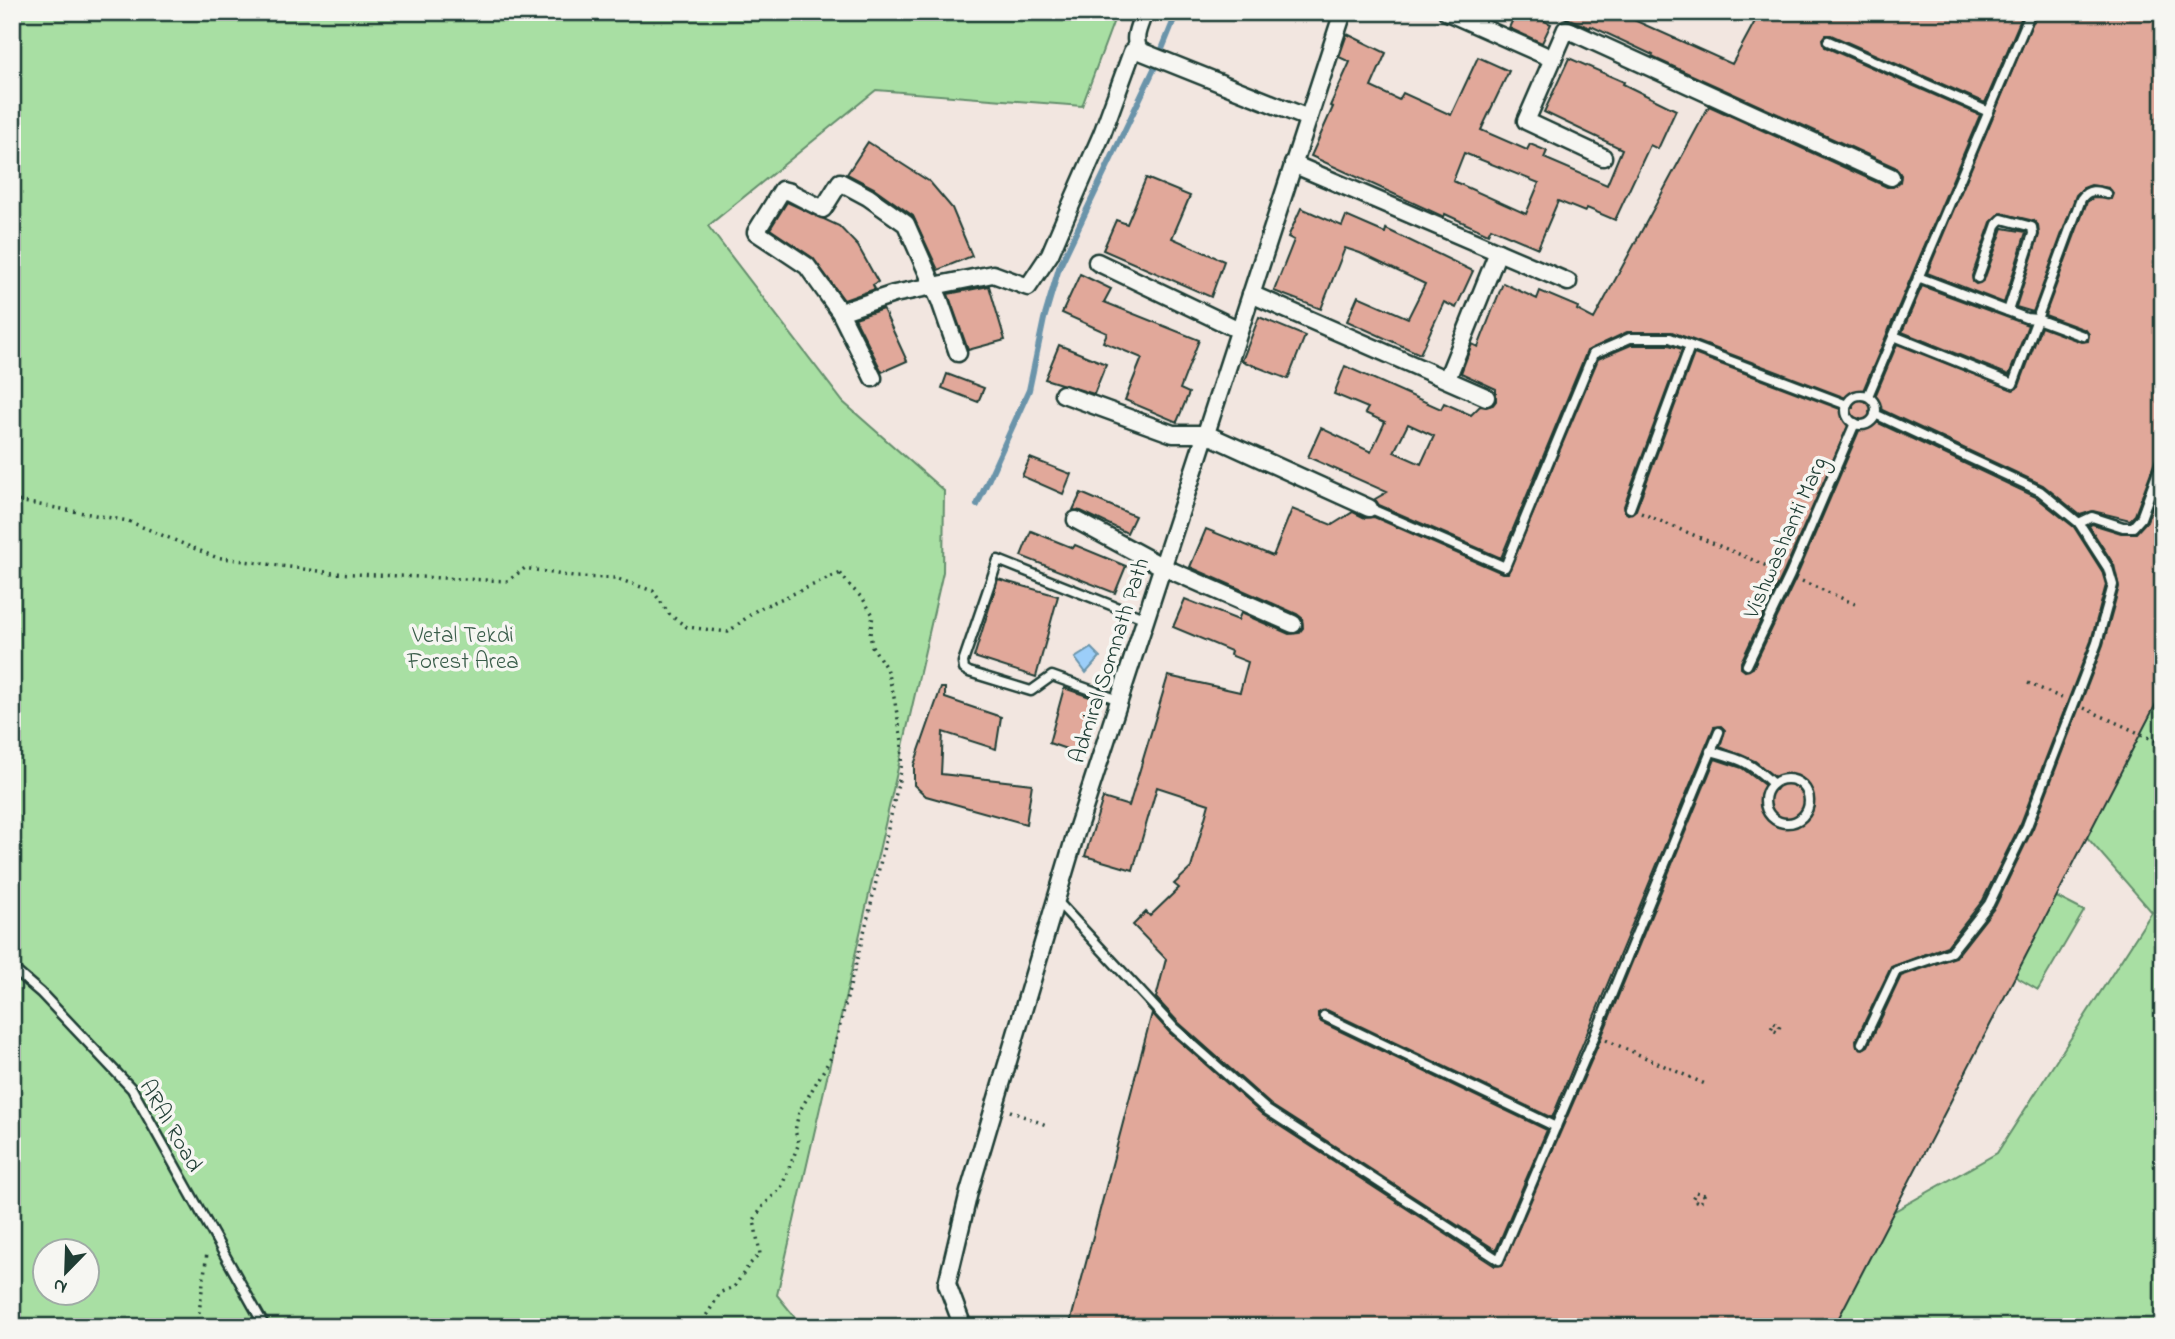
<svg xmlns="http://www.w3.org/2000/svg" width="2175" height="1339" font-family="'Indie Flower',sans-serif">
  <rect width="100%" height="100%" fill="#f2e6e0"/>
  <filter id="ink" filterUnits="userSpaceOnUse"><feTurbulence type="fractalNoise" baseFrequency=".0143" numOctaves="2"/><feDisplacementMap in="SourceGraphic" scale="14" xChannelSelector="R" yChannelSelector="G"/><feConvolveMatrix kernelMatrix="1 2 1 2 8 2 1 2 1" color-interpolation-filters="sRGB"/></filter>
  <g filter="url(#ink)">
    <!-- green -->
    <g fill="#a8dfa3" stroke="#648e6c" stroke-width="2" fill-rule="evenodd">
      <path d="M 12,12 L 1117,12 L 1082,106 L 876,90 L 708,226 L 843,402 L 944,491 L 943,572 L 777,1295 L 803,1327 L 12,1327 ZM 46,1252 L 88,1252 L 88,1294 L 46,1294 Z"/>
      <polygon points="2163,456 2163,1327 1832,1327 1893,1212 1997,1153 2152,912 2052,797 2117,579"/>
      <polygon points="2043,890 2084,911 2038,990 1999,967"/>
    </g>
    <!-- water -->
    <polygon fill="#9ccef9" stroke="#6a94aa" stroke-width="2" points="1091,648 1100,657 1086,673 1075,658"/>
    <g fill="none" stroke-linecap="round" stroke-linejoin="round">
      <!-- stream -->
      <polyline stroke="#6a94aa" stroke-width="6" points="977,505 1029,390 1044,319 1059,268 1154,69 1177,12"/>
    </g>
    <!-- building -->
    <g fill="#e1a89a" stroke="#1f3d34" stroke-width="2" fill-rule="evenodd">
      <polygon points="1516,12 1524,12 1551,24 1542,43 1509,28"/>
      <path d="M 1553,12 L 1627,12 L 1625,16 L 1732,64 L 1760,12 L 2024,12 L 1985,103 L 1831,35 L 1825,35 L 1822,39 L 1825,47 L 1980,115 L 1862,393 L 1862,399 L 1868,402 L 1874,399 L 1897,344 L 2013,390 L 2019,386 L 2041,327 L 2081,342 L 2088,341 L 2089,334 L 2086,330 L 2045,315 L 2087,202 L 2093,198 L 2111,199 L 2113,193 L 2109,188 L 2091,185 L 2083,188 L 2076,195 L 2033,312 L 2016,307 L 2039,235 L 2038,225 L 2034,221 L 2001,213 L 1991,222 L 1972,276 L 1973,282 L 1976,284 L 1984,280 L 2003,228 L 2026,232 L 2004,303 L 1927,273 L 2037,12 L 2163,12 L 2163,452 L 2157,456 L 2135,515 L 2130,520 L 2093,511 L 2080,515 L 2043,485 L 1878,408 L 1872,408 L 1869,412 L 1872,420 L 2036,497 L 2074,527 L 2102,571 L 2106,585 L 2091,641 L 2021,823 L 1983,900 L 1947,946 L 1891,967 L 1856,1040 L 1857,1047 L 1863,1049 L 1868,1046 L 1901,976 L 1956,957 L 1995,907 L 2033,828 L 2103,645 L 2119,587 L 2114,565 L 2089,526 L 2092,524 L 2121,533 L 2136,533 L 2147,521 L 2163,478 L 2163,678 L 2158,700 L 1834,1327 L 1069,1327 L 1152,1013 L 1170,1033 L 1263,1115 L 1495,1266 L 1503,1265 L 1601,1038 L 1715,759 L 1742,768 L 1771,790 L 1776,790 L 1779,786 L 1777,779 L 1755,761 L 1720,747 L 1725,730 L 1721,726 L 1714,727 L 1552,1118 L 1327,1010 L 1318,1013 L 1318,1017 L 1321,1022 L 1547,1130 L 1496,1250 L 1271,1105 L 1179,1023 L 1156,998 L 1166,959 L 1133,925 L 1146,912 L 1150,916 L 1179,888 L 1174,884 L 1191,868 L 1209,804 L 1157,787 L 1133,870 L 1085,856 L 1103,798 L 1129,806 L 1168,676 L 1240,692 L 1248,662 L 1230,655 L 1231,651 L 1173,627 L 1185,599 L 1238,620 L 1241,613 L 1289,634 L 1299,633 L 1303,628 L 1302,618 L 1297,614 L 1190,567 L 1206,529 L 1273,556 L 1292,509 L 1332,525 L 1353,512 L 1365,518 L 1374,517 L 1502,573 L 1508,573 L 1598,359 L 1631,345 L 1669,345 L 1682,349 L 1624,506 L 1625,512 L 1628,514 L 1636,510 L 1694,354 L 1845,411 L 1853,408 L 1853,403 L 1849,399 L 1672,332 L 1627,332 L 1587,351 L 1501,558 L 1379,505 L 1375,499 L 1387,492 L 1308,457 L 1321,428 L 1371,452 L 1385,422 L 1365,413 L 1368,408 L 1334,394 L 1345,366 L 1441,409 L 1444,403 L 1471,415 L 1480,406 L 1486,407 L 1493,405 L 1496,401 L 1496,389 L 1461,373 L 1472,344 L 1478,347 L 1503,283 L 1537,299 L 1540,291 L 1578,307 L 1577,310 L 1594,319 L 1709,106 L 1887,187 L 1893,187 L 1900,182 L 1901,175 L 1895,167 L 1652,57 L 1653,55 L 1591,26 L 1590,28 ZM 1852,417 L 1860,419 L 1861,426 L 1796,578 L 1753,668 L 1745,671 L 1741,668 L 1741,662 L 1784,572 ZM 1408,424 L 1434,436 L 1421,464 L 1394,452 Z"/>
      <path d="M 1347,34 L 1386,53 L 1371,87 L 1399,100 L 1403,93 L 1451,115 L 1478,57 L 1509,71 L 1481,130 L 1527,150 L 1530,144 L 1547,151 L 1544,158 L 1607,185 L 1622,149 L 1544,112 L 1569,58 L 1624,82 L 1623,84 L 1676,110 L 1658,149 L 1650,145 L 1615,220 L 1587,208 L 1585,212 L 1558,201 L 1538,248 L 1491,228 L 1488,234 L 1445,214 L 1444,217 L 1311,156 L 1333,107 L 1330,106 L 1350,62 L 1339,57 ZM 1464,153 L 1539,183 L 1526,214 L 1453,181 Z"/>
      <polygon points="868,142 930,182 952,208 972,256 938,270 913,216 874,188 847,174"/>
      <polygon points="1146,178 1190,196 1172,238 1224,261 1211,297 1103,250 1116,220 1127,224"/>
      <polygon points="787,202 839,226 858,246 878,282 873,285 875,289 844,300 813,258 770,229"/>
      <polygon points="1301,208 1342,226 1346,216 1385,233 1386,229 1473,271 1456,308 1444,302 1420,354 1347,321 1358,296 1408,318 1425,284 1360,253 1345,248 1321,309 1274,291 1294,240 1288,237"/>
      <polygon points="1080,274 1111,289 1104,302 1199,340 1180,389 1189,393 1177,422 1125,400 1142,358 1103,342 1107,333 1062,313"/>
      <polygon points="989,286 1005,340 968,350 948,294"/>
      <polygon points="1922,286 2028,325 2009,375 1902,332"/>
      <polygon points="883,309 907,361 882,372 855,318"/>
      <polygon points="1259,317 1305,336 1288,379 1242,361"/>
      <polygon points="1059,345 1106,364 1094,394 1045,379"/>
      <polygon points="947,374 984,388 978,402 942,388"/>
      <polygon points="1030,458 1071,474 1063,494 1022,476"/>
      <polygon points="1081,493 1135,516 1127,533 1081,511 1073,510"/>
      <polygon points="1031,531 1073,548 1075,545 1126,566 1115,593 1021,556"/>
      <polygon points="998,579 1058,596 1036,677 974,657"/>
      <polygon points="941,688 945,688 945,698 1001,717 996,749 943,732 941,774 1032,784 1026,824 926,796 914,785 914,765"/>
      <polygon points="1064,688 1096,699 1078,753 1049,743"/>
    </g>
    <g fill="none" stroke-linecap="round" stroke-linejoin="round">
      <!-- service casing -->
      <g stroke="#1f3d34" stroke-width="13">
        <g id="service">
          <polyline points="1828,41 1989,112"/>
          <path d="M 1918,277 L 2026,318 L 2037,319 L 2081,199 C 2088,189 2096,190 2107,194"/>
          <polyline points="1978,278 1997,224 2002,219 2032,227 2033,234 2008,311"/>
          <polyline points="1894,336 2013,384 2037,319 2083,336"/>
          <circle cx="1861" cy="410" r="15"/>
          <polyline points="1868,396 2031,12"/>
          <polyline points="1369,508 1505,567 1593,354 1630,338 1670,338 1847,405"/>
          <polyline points="1630,508 1690,346"/>
          <polyline points="2079,523 2092,517 2123,527 2133,527 2141,518 2163,458"/>
          <polyline points="1747,665 1790,575 1855,423"/>
          <polyline points="1119,700 1052,676 1031,691 969,672 964,669 963,662 998,560 1146,619"/>
          <path d="M 1710,751 C 1741,759 1750,762 1773,784"/>
          <circle cx="1787" cy="801" r="22"/>
          <polyline points="1056,900 1174,1028 1267,1110 1499,1260 1595,1035 1719,732"/>
          <polyline points="12,968 41,993 132,1089 265,1327"/>
          <polyline points="1324,1016 1556,1127"/>
          <polyline points="1862,1043 1896,971 1951,952 1989,904 2027,826 2097,643 2113,585 2108,568 2079,523 2040,491 1875,414"/>
        </g>
      </g>
      <!-- minor casing -->
      <g stroke="#1f3d34" stroke-width="21">
        <g id="minor">
          <path d="M 1144,12 C 1140,25 1131,39 1140,51 L 1308,118"/>
          <polyline points="1447,12 1553,59"/>
          <polyline points="1603,157 1526,121 1566,29 1891,177"/>
          <polyline points="1293,164 1568,282"/>
          <polyline points="1097,262 1239,330"/>
          <polyline points="1251,294 1486,397"/>
          <polyline points="840,312 894,294 993,274 1028,287 1050,254 1067,214 1102,134 1132,52 1140,51"/>
          <polyline points="873,378 840,312 807,266 756,232 782,190 790,192 823,209 840,182 868,197 906,224 940,301 958,353"/>
          <polyline points="1447,379 1498,252"/>
          <polyline points="1063,394 1173,434 1206,434 1369,508"/>
          <polyline points="1076,520 1163,567 1293,624"/>
          <polyline points="963,1327 947,1284 969,1192 1075,836 1343,12"/>
        </g>
      </g>
      <!-- path -->
      <g stroke="#1f3d34" stroke-width="3.5" stroke-dasharray="2 5" stroke-linecap="butt">
        <polyline points="12,500 128,521 215,557 333,573 508,581 525,568 573,577 615,578 653,591 670,615 687,627 728,632 758,609 843,572"/>
        <polyline points="1641,513 1779,571"/>
        <polyline points="1802,581 1855,604"/>
        <polyline points="2028,683 2064,699"/>
        <polyline points="2084,708 2163,744"/>
        <polygon points="1774,1023 1780,1026 1777,1032 1771,1029"/>
        <polyline points="1606,1040 1705,1084"/>
        <polyline points="1010,1111 1049,1126"/>
        <polygon points="1696,1192 1704,1195 1700,1203 1692,1199"/>
        <polyline points="197,1327 207,1253"/>
        <polyline points="699,1327 721,1292 734,1287 749,1265 760,1254 754,1220 763,1206 781,1188 799,1143 795,1131 799,1112 832,1056 869,913 901,771 902,741 893,692 886,668 872,646 870,634 873,615 863,599 850,586 840,573"/>
      </g>
      <!-- service -->
      <use href="#service" stroke="#f6f6f2" stroke-width="8"/>
      <!-- minor -->
      <use href="#minor" stroke="#f6f6f2" stroke-width="16"/>
    </g>
  </g>
  <g text-anchor="middle" stroke-width="7" stroke-linejoin="round" paint-order="stroke">
    <!-- street labels -->
    <g font-size="23" fill="#1f3d34" stroke="#f6f6f2">
      <text transform="translate(1784 537) rotate(-66)" y="8">Vishwashanti Marg</text>
      <text transform="translate(1108 660) rotate(-72)" y="8">Admiral Somnath Path</text>
      <text transform="translate(172 1125) rotate(60)" y="8">ARAI Road</text>
    </g>
    <!-- park labels -->
    <g font-size="23" fill="#3a5d4a" stroke="#f6f6f2">
      <text x="463" y="642">Vetal Tekdi<tspan x="463" dy="26">Forest Area</tspan></text>
    </g>
  </g>
  <!-- margin -->
  <rect width="2175" height="1339" fill="none" stroke="#f6f6f2" stroke-width="42"/>
  <rect x="21" y="21" width="2133" height="1297" fill="none" stroke="#1f3d34" stroke-width="2.5" filter="url(#ink)"/>
  <!-- north arrow -->
  <g transform="translate(66 1272) rotate(203)"><circle r="33" fill="#f6f6f2" stroke="#a0aca6" stroke-width="2"/>
  <path d="M0-5L12 26L0 18L-12 26Z" fill="#1f3d34"/>
  <text y="-10" font-size="19" font-weight="bold" text-anchor="middle" fill="#1f3d34">N</text>
  </g>
</svg>
